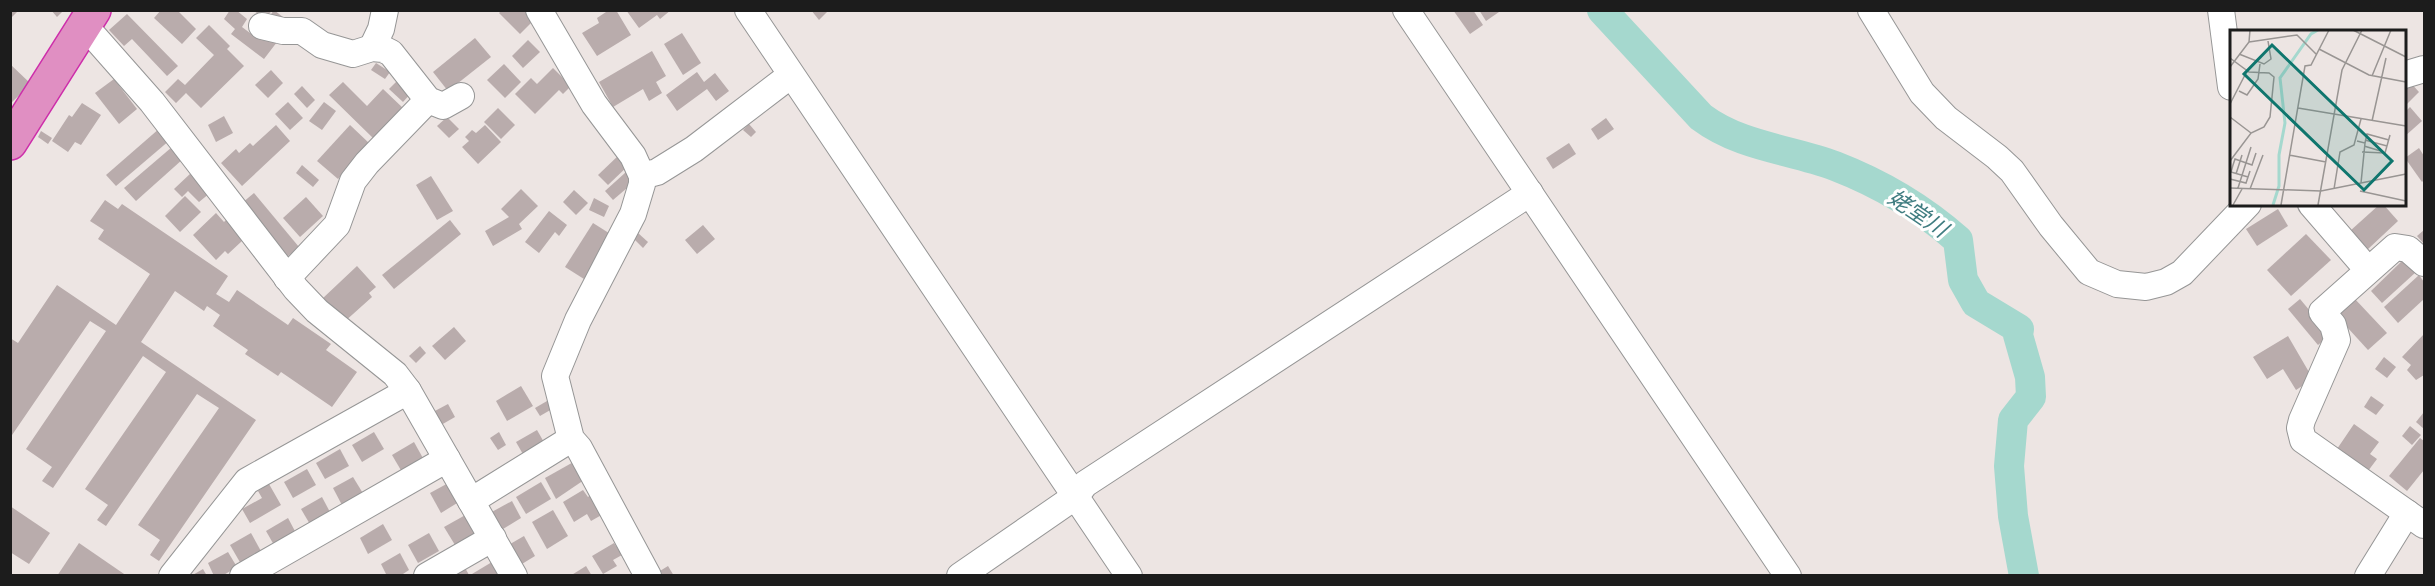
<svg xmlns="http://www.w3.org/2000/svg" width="2435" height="586" font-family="'Asap Condensed','Noto Sans JP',sans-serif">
  <rect width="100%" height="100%" fill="#ede5e3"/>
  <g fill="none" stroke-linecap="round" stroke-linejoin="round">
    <!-- river -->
    <path stroke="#a5d8ce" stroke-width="30" d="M 1602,10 L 1701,117 C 1741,147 1790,149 1835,166 C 1879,183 1923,209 1958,240 L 1963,280 L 1976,303 L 2019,329 L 2018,335 L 2030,377 L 2031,397 L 2013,420 L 2009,466 L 2013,516 L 2024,576"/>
  </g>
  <!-- building -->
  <g fill="#b9acac">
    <polygon points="10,10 19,10 10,19"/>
    <polygon points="51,10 64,10 57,17"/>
    <polygon points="161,10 177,10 196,29 182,44 154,18"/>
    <polygon points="230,10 236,10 247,19 242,27 258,39 264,32 277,42 264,59 231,34 235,29 224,19"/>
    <polygon points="253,10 272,10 265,20"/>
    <polygon points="274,10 288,21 269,17"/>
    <polygon points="502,10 528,10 536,18 520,34 499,13"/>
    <polygon points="609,10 616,10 631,35 597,56 582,33 599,23 597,18"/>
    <polygon points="626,10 671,10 660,19 657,15 639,28"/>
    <polygon points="811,10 829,10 819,20"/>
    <polygon points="1453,10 1473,10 1483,25 1470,34"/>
    <polygon points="1479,10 1498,10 1499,12 1486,21"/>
    <polygon points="127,14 178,66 167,76 132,39 124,46 109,30"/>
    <polygon points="209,25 230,46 227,49 244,66 201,108 186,93 176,103 165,92 178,79 185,85 214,55 196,38"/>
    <polygon points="682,33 701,63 683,75 664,44"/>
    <polygon points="475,38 491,57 448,91 433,72"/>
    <polygon points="528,40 540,52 523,68 512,56"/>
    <polygon points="652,51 666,76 656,82 662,93 649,101 643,89 613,107 599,82"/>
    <polygon points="376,63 390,72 385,79 371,70"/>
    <polygon points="10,64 31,84 10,104"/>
    <polygon points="504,64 521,82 505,98 487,80"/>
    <polygon points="553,68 571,86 563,94 559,90 535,114 515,94 531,78 537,84"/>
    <polygon points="271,70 283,83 268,98 255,85"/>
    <polygon points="697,72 704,82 715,73 729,91 716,101 707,89 677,111 666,95"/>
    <polygon points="114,79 137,109 119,124 95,93"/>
    <polygon points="399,79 412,92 403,102 389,89"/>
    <polygon points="2409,81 2419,92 2404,107 2404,86"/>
    <polygon points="343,82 367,106 383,89 404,109 374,139 329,95"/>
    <polygon points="302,86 315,100 307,108 294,94"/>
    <polygon points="288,102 303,118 290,130 275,114"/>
    <polygon points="324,102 336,111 322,130 309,121"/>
    <polygon points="82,103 101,115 81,145 75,142 68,152 52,141 69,115 72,117"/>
    <polygon points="2410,107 2422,121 2404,137 2404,113"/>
    <polygon points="498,108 515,125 501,139 484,122"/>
    <polygon points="224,116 233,133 216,142 208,125"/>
    <polygon points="447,117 459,129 449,138 437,126"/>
    <polygon points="1606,118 1614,129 1598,140 1591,129"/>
    <polygon points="749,124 756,132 751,137 743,130"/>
    <polygon points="276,125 290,141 242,186 221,163 236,149 239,153 250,143 253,146"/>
    <polygon points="350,125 370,144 338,179 317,161"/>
    <polygon points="485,125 501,142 478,164 462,147 469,141 465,137 472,130 476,133"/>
    <polygon points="160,128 170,140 116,186 106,175"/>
    <polygon points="41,131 52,138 48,144 38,137"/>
    <polygon points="1569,143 1576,154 1553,169 1546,158"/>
    <polygon points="172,147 183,159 136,201 124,188"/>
    <polygon points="2419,148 2424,156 2424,180 2422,182 2405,158"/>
    <polygon points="620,154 630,164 608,185 598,175"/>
    <polygon points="302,165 319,180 313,187 296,173"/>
    <polygon points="626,172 634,182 613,200 605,191"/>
    <polygon points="191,173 210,193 199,202 188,191 182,197 174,189"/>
    <polygon points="431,176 453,211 437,220 416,185"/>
    <polygon points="521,189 538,206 519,224 522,229 493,246 485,231 509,217 501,209"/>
    <polygon points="574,190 588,203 576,215 563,202"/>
    <polygon points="254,193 299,247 287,257 242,203"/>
    <polygon points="185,196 201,212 180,232 165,216"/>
    <polygon points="306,197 323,216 300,237 283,218"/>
    <polygon points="594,198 609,206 604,217 589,210"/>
    <polygon points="105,200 118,209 122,204 228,276 216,294 229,302 237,290 288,325 293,318 331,344 326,350 357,372 332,407 281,372 278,376 245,354 248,350 213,326 220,315 207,306 204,311 175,291 141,342 256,420 159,561 150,555 160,540 138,525 219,408 197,394 106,526 97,520 108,505 85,489 166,372 143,356 53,488 42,481 52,467 26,449 106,331 90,321 10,438 10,338 18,343 57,285 116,325 150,274 98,239 104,230 90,221"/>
    <polygon points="2380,204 2383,204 2398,221 2367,250 2350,231"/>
    <polygon points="2278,209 2288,226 2257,246 2246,229"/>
    <polygon points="549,211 567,225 559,236 555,232 539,253 525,242"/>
    <polygon points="216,213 224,222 228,218 244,235 240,238 242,241 228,254 225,251 216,260 193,235"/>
    <polygon points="450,220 461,234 394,289 382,275"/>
    <polygon points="593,223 612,235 584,279 565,267"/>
    <polygon points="703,225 715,239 697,254 685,240"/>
    <polygon points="2424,230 2424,244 2417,236"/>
    <polygon points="638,233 648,242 643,248 633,238"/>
    <polygon points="2306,234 2331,260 2291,296 2267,270"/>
    <polygon points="2404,259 2416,272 2382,303 2371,291"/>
    <polygon points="357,266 376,287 369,293 372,297 343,323 322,299"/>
    <polygon points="2419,275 2424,282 2424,299 2398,323 2384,307"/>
    <polygon points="2354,298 2387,333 2368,350 2336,315"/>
    <polygon points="2300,299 2330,335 2318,345 2288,309"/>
    <polygon points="454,327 466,341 445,360 432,346"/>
    <polygon points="2424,334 2424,375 2416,380 2407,370 2411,365 2402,357"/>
    <polygon points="2288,336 2313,379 2296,390 2283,369 2267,379 2253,357"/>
    <polygon points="420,346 426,353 416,363 409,356"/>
    <polygon points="2384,357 2396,367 2387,378 2375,369"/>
    <polygon points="521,386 533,406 507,421 496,401"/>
    <polygon points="2371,396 2384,405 2376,415 2364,407"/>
    <polygon points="547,401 552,409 540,416 535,408"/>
    <polygon points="448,404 455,417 441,425 433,412"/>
    <polygon points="2424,412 2424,429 2416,422"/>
    <polygon points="2354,424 2379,442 2370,454 2377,459 2368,471 2337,449"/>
    <polygon points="2410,426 2421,435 2412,445 2402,436"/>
    <polygon points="537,430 545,444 524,456 516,442"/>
    <polygon points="374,432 384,449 362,462 352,445"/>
    <polygon points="499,432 506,445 498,450 490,438"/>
    <polygon points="2420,438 2424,441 2424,470 2407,491 2389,476"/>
    <polygon points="414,442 424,460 402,472 392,455"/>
    <polygon points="340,449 349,466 325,479 316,463"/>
    <polygon points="577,460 587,478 556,499 545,478"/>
    <polygon points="307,469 316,485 293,498 284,482"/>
    <polygon points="353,477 364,495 343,507 333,488"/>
    <polygon points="452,481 462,500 441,513 430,493"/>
    <polygon points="541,482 551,499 526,514 516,497"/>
    <polygon points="269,484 281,505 250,523 242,509 262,498 258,491"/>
    <polygon points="583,490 588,497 593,493 605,513 591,521 587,514 574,522 563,502"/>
    <polygon points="322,497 331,514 311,526 301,509"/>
    <polygon points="512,501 521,518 498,532 488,514"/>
    <polygon points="10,506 50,533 29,564 10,552"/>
    <polygon points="553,510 568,536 547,549 532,522"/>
    <polygon points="469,513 479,531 455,545 444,527"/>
    <polygon points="288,518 296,533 274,545 266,531"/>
    <polygon points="383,524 392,540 368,554 360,538"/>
    <polygon points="251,533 262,553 241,564 230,545"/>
    <polygon points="429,533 439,551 418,563 408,545"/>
    <polygon points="524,536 535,556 517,567 505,547"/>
    <polygon points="79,543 127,576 57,576"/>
    <polygon points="614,543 622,555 613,560 617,566 603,574 592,556"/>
    <polygon points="228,552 237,567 222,576 214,576 208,563"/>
    <polygon points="400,553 409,570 400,576 387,576 381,564"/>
    <polygon points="497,559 506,576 473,576 472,574"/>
    <polygon points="463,564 469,575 457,576 453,570"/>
    <polygon points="586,566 592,576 570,576"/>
    <polygon points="668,566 674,576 656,576 655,574"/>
    <polygon points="203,569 207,576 191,576"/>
  </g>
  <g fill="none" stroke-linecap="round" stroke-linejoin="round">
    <!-- minor casing -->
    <g stroke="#969696" stroke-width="28">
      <g id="minor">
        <polyline points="539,10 594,104 633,156 642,176 642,184 633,214 578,320 555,376 571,439 579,448 648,576"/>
        <polyline points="748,10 1129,576"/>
        <polyline points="1406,10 1788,576"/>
        <polyline points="1871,10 1922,93 1946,118 1997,157 2012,171 2051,226 2089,272 2117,284 2146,287 2166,282 2182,273 2248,204"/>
        <polyline points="2221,10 2231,87"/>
        <polyline points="84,25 152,102 296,289 317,311 395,374 408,391 471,501 571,439"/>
        <polyline points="262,26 283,31 302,31 322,45 353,54 372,48 383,49 391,53 428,100 443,106 461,96"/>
        <polyline points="372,48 381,29 385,10"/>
        <polyline points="2404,75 2424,69"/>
        <polyline points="642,176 657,172 694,149 791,75"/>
        <polyline points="2311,204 2368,270"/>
        <polyline points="2424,263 2408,249 2395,247 2322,312 2333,325 2337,340 2302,420 2300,428 2303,440 2424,525"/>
        <polyline points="287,278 337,225 353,181 367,163 428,100"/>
        <polyline points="471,501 514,576"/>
        <polyline points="172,576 247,481 408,391"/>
        <polyline points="243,576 447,459"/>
        <polyline points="427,576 493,538"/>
        <polyline points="960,576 1076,496 1085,484 1530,193"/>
        <polyline points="2368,576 2407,513"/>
      </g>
    </g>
    <!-- highway casing -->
    <g stroke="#cd2eaa" stroke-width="36">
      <polyline id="highway" points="10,143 94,10"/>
    </g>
    <!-- minor -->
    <use href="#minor" stroke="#fff" stroke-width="26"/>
    <!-- highway -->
    <use href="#highway" stroke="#e08fc2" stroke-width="33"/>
  </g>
  <g text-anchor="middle" stroke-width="6" stroke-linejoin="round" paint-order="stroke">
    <!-- water labels -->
    <g font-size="22" font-style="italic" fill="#407d81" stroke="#fff">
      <text transform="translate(1918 213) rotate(34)" y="8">姥堂川</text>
    </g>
  </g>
  <!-- overview -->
  <g transform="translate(2230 30)">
    <rect width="176" height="176" fill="#ede5e3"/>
    <path fill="none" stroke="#a5d8ce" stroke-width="3" d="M 43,175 L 49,156 L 49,125 L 55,93 L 50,48 L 81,4 L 88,0"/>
    <path fill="none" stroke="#999593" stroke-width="1.5" d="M 123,0 L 176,27M 19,12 L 67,5 L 86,24M 89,19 L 139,45 L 176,52M 9,24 L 34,34 L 41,29 L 38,11M 0,28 L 19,42 L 39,43 L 44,47 L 40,87 L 34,97 L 21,103 L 0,131M 0,37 L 19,12 L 20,0M 142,46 L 161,0M 9,61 L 17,65 L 28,49 L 30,34M 0,74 L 17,41M 68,78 L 176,96M 0,87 L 21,103M 142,91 L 156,28M 135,110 L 157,116M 127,111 L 135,113 L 131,153M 135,113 L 137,104 L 159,110M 134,116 L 154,122M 132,122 L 155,123 L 160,105M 59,125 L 96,132M 6,144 L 12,125M 18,147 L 1,142 L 3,135 L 5,129 L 22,135 L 26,123M 0,149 L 16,153 L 20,141M 0,158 L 91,161 L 176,144M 8,158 L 21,117M 20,159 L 33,125M 104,159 L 110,122 L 124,115 L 131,89M 130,161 L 176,171M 3,175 L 12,159M 51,175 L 75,36 L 81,35 L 99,0M 88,175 L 112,40 L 132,0"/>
    <path fill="#0f766e" fill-opacity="0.15" stroke="#0f766e" stroke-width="3" d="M 42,15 L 162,131 L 134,160 L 14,44 Z"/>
    <rect width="176" height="176" fill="none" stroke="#1c1c1c" stroke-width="3"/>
  </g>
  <!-- border -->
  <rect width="2435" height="586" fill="none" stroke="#1c1c1c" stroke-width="24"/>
</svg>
